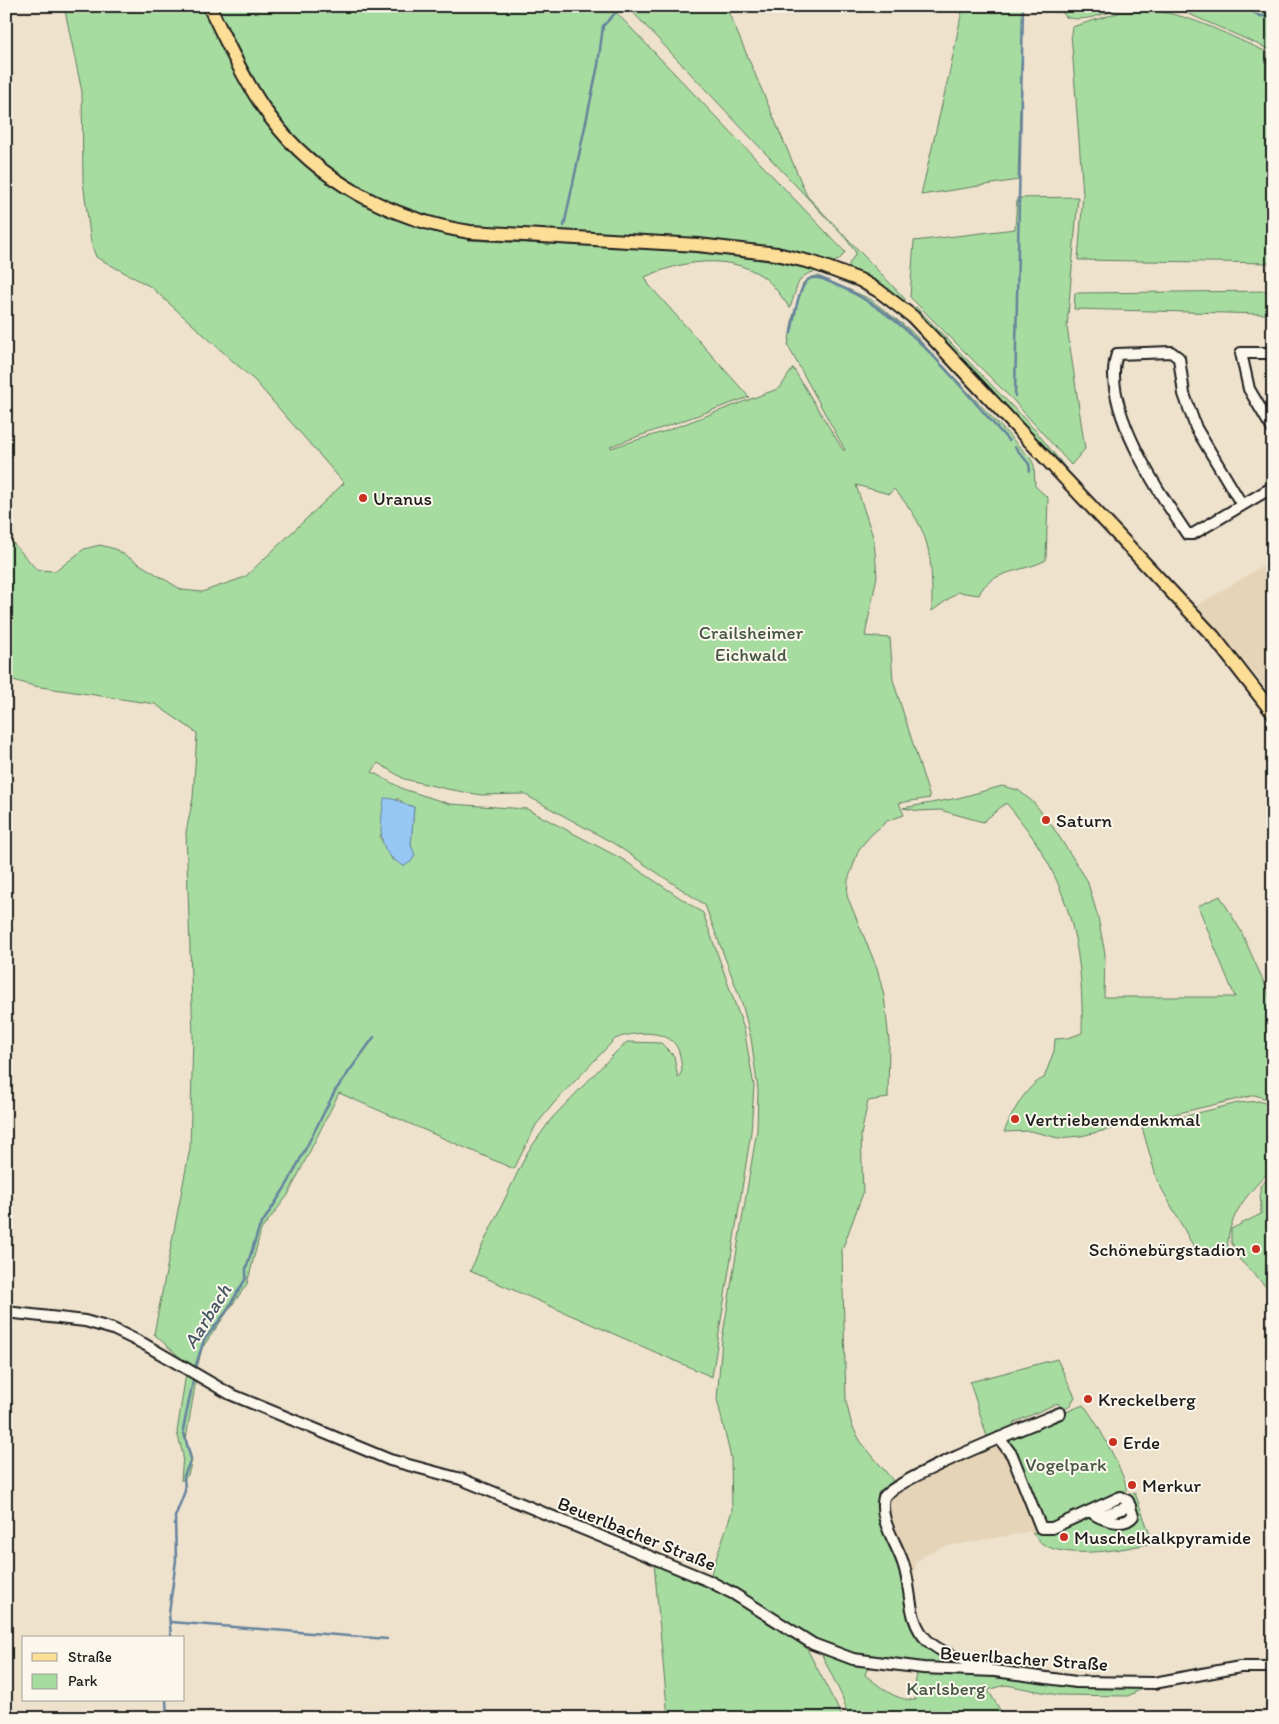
<svg xmlns="http://www.w3.org/2000/svg" width="1279" height="1724" font-family="Itim,sans-serif">
  <rect width="100%" height="100%" fill="#eee2cd"/>
  <filter id="ink" filterUnits="userSpaceOnUse"><feTurbulence type="fractalNoise" baseFrequency=".02" numOctaves="2"/><feDisplacementMap in="SourceGraphic" scale="10" xChannelSelector="R" yChannelSelector="G"/><feConvolveMatrix kernelMatrix="1 2 1 2 8 2 1 2 1" color-interpolation-filters="sRGB"/></filter>
  <g filter="url(#ink)">
    <!-- built -->
    <g fill="#e5d4b7">
      <polygon points="1273,560 1273,696 1196,606"/>
      <polygon points="1000,1440 1039,1530 943,1547 926,1554 916,1563 912,1587 886,1519 885,1500 898,1488"/>
    </g>
    <!-- green -->
    <g fill="#a6dca0" stroke="#617c5e" fill-rule="evenodd">
      <path d="M 64,6 L 610,6 L 845,252 L 839,260 L 831,263 L 760,247 L 608,233 L 584,235 L 466,228 L 468,240 C 586,247 706,246 823,271 C 795,272 798,287 790,308 C 782,298 773,283 762,276 C 727,253 681,261 645,277 L 649,285 L 749,397 L 611,446 L 611,448 L 663,432 L 780,388 L 793,368 L 843,450 L 845,450 L 788,346 L 793,316 L 803,283 L 811,277 L 818,276 L 870,299 L 910,330 L 1031,459 L 1034,465 L 1035,486 L 1048,498 L 1046,560 C 1025,572 989,570 979,595 L 958,592 L 932,611 C 932,556 932,532 894,489 L 889,494 L 856,485 L 874,540 L 877,576 L 865,636 L 890,638 L 893,680 L 930,798 L 899,803 L 904,815 L 887,821 L 871,835 L 859,849 L 848,880 L 847,896 L 877,968 L 884,996 L 889,1040 L 888,1098 L 868,1101 L 861,1135 L 863,1193 L 842,1250 L 846,1401 L 852,1426 L 861,1442 L 895,1483 L 884,1490 L 877,1505 L 881,1525 L 902,1577 L 911,1621 L 918,1639 L 938,1654 L 995,1671 L 1154,1683 L 1128,1696 L 1058,1695 L 1006,1685 L 988,1690 L 1005,1718 L 849,1718 L 842,1696 L 821,1653 L 837,1659 L 841,1653 L 818,1643 L 713,1580 L 711,1574 L 732,1511 L 731,1458 L 717,1399 L 722,1340 L 757,1130 L 758,1090 L 751,1038 L 742,1003 L 705,905 L 613,843 L 524,794 L 481,795 L 447,789 L 404,779 L 378,763 L 372,772 L 403,789 L 450,804 L 527,809 L 622,859 L 703,913 L 744,1029 L 754,1086 L 751,1132 L 712,1377 L 470,1271 L 527,1153 L 552,1118 L 616,1052 L 627,1042 L 661,1043 L 674,1056 L 678,1078 L 682,1071 C 681,1063 681,1052 675,1044 C 663,1029 631,1032 615,1039 L 554,1103 L 536,1125 L 514,1169 L 339,1093 L 288,1195 L 261,1230 L 247,1284 L 202,1348 L 196,1372 L 154,1334 L 190,1148 L 193,1036 L 186,832 L 193,798 L 197,733 L 155,704 L 34,686 L 6,678 L 6,535 L 37,570 L 56,571 L 84,549 L 100,545 L 115,549 L 182,590 L 202,592 L 245,577 L 344,483 L 255,381 L 151,287 L 96,257 L 91,243 L 83,181 L 82,92 ZM 397,798 L 405,804 L 414,807 L 411,846 L 393,861 L 380,837 ZM 871,1667 L 917,1672 L 914,1693 L 916,1700 C 895,1701 881,1687 865,1675 L 867,1669 Z"/>
      <polygon points="627,6 726,6 807,196 905,299 904,304 846,269 856,253 847,240"/>
      <polygon points="963,6 1023,6 1018,180 921,195 950,70"/>
      <path d="M 1057,6 L 1134,6 C 1111,9 1088,24 1066,17 Z"/>
      <polygon points="1148,6 1273,6 1273,51 1180,10"/>
      <path d="M 1154,11 C 1193,15 1231,37 1267,52 L 1273,180 L 1273,263 L 1078,260 L 1083,194 L 1071,33 L 1072,27 L 1121,12 Z"/>
      <polygon points="1078,197 1067,327 1085,449 1071,465 1013,400 910,297 914,241 1015,229 1017,198"/>
      <polygon points="1273,291 1273,308 1264,314 1074,309 1075,293"/>
      <polygon points="916,307 1035,430 1068,471 1066,472 912,309"/>
      <path d="M 1002,786 L 1018,790 L 1033,802 L 1049,821 L 1087,880 L 1098,917 L 1105,954 L 1104,997 L 1235,997 L 1198,906 L 1220,896 L 1241,931 L 1273,1003 L 1273,1101 L 1255,1095 L 1081,1136 L 1058,1138 L 1031,1131 L 1004,1132 C 1011,1115 1026,1085 1044,1078 L 1054,1051 L 1055,1039 L 1068,1038 L 1082,1033 C 1084,941 1067,873 1006,803 L 983,822 L 940,810 L 919,811 L 903,808 L 958,798 Z"/>
      <path d="M 1259,1101 L 1273,1106 L 1273,1168 C 1250,1190 1225,1218 1228,1251 L 1197,1253 L 1157,1180 L 1142,1127 L 1238,1103 Z"/>
      <polygon points="1273,1175 1273,1294 1239,1259 1231,1241 1231,1229 1261,1214 1260,1186"/>
      <polygon points="1057,1359 1075,1397 1069,1407 1062,1410 1058,1403 1013,1423 1015,1429 988,1440 970,1382"/>
      <polygon points="186,1373 196,1380 186,1439 192,1460 188,1475 181,1481 183,1455 177,1432"/>
      <path d="M 1083,1405 C 1092,1412 1124,1473 1126,1486 C 1127,1490 1126,1491 1125,1494 L 1135,1493 L 1153,1543 C 1124,1549 1073,1559 1046,1546 C 1040,1543 1036,1537 1032,1533 L 1040,1531 L 1043,1526 L 1002,1439 Z"/>
      <polygon points="654,1563 702,1584 717,1588 806,1647 843,1718 668,1718"/>
    </g>
    <!-- water -->
    <path fill="#97c7f3" stroke="#66839d" d="M 384,798 C 396,798 403,804 414,807 L 411,845 L 415,855 L 411,862 L 404,866 C 374,852 381,825 384,798 Z"/>
    <g fill="none" stroke-linecap="round" stroke-linejoin="round">
      <!-- stream -->
      <g stroke="#66839d" stroke-width="2.5">
        <polyline points="1243,6 1260,16 1273,17"/>
        <polyline points="564,226 598,65 603,26 619,9"/>
        <path d="M 791,333 C 794,320 798,286 809,279 C 817,275 827,281 834,284 C 908,314 957,384 1009,441"/>
        <polyline points="1015,396 1023,6"/>
        <polyline points="1015,447 1029,464 1030,471"/>
        <polyline points="194,1371 204,1340 226,1312 246,1278 246,1269 259,1228 288,1183 335,1091 374,1037"/>
        <polyline points="170,1622 387,1639"/>
        <polyline points="171,1638 169,1613 176,1560 175,1517 185,1491 184,1476 191,1459 183,1430 194,1376"/>
        <polyline points="166,1700 167,1718"/>
      </g>
      <!-- minor casing -->
      <g stroke="#1c1c1c" stroke-width="14">
        <g id="minor">
          <polyline points="1273,353 1241,353 1249,389 1273,430"/>
          <path d="M 1242,505 L 1196,428 L 1184,394 L 1179,358 L 1171,352 L 1117,354 C 1100,405 1159,493 1187,534 L 1193,534 L 1273,487"/>
          <polyline points="6,1312 85,1321 113,1329 144,1344 230,1394 390,1460 461,1479 707,1580 734,1594 813,1644 853,1659 923,1668 995,1671 1076,1682 1154,1683 1240,1667 1273,1667"/>
          <path d="M 999,1438 L 1012,1455 L 1041,1528 L 1052,1528 L 1118,1498 L 1121,1497 L 1128,1501 L 1133,1516 C 1124,1528 1099,1519 1090,1511"/>
          <polyline points="1101,1516 1130,1506"/>
          <path d="M 987,1668 C 968,1661 943,1655 928,1641 C 907,1622 912,1590 904,1566 C 898,1544 878,1521 884,1497 C 897,1478 1031,1425 1060,1413"/>
        </g>
      </g>
      <!-- major casing -->
      <g stroke="#1c1c1c" stroke-width="16">
        <path id="major" d="M 209,6 C 228,44 245,83 270,117 C 317,181 393,220 470,232 L 698,245 L 777,254 L 814,263 L 860,280 L 879,291 L 913,317 L 1213,636 L 1273,713"/>
      </g>
      <!-- minor -->
      <use href="#minor" stroke="#fbf7ec" stroke-width="10"/>
      <!-- major -->
      <use href="#major" stroke="#fdde96" stroke-width="12"/>
    </g>
  </g>
  <!-- markers -->
  <g fill="#c8321e" stroke="#fbf7ec" stroke-width="2">
    <circle cx="363" cy="498" r="5"/>
    <circle cx="1046" cy="820" r="5"/>
    <circle cx="1015" cy="1119" r="5"/>
    <circle cx="1256" cy="1249" r="5"/>
    <circle cx="1088" cy="1399" r="5"/>
    <circle cx="1113" cy="1442" r="5"/>
    <circle cx="1132" cy="1485" r="5"/>
    <circle cx="1064" cy="1537" r="5"/>
  </g>
  <g text-anchor="middle" stroke-width="4" stroke-linejoin="round" paint-order="stroke">
    <!-- poi labels -->
    <g font-size="19" fill="#1c1c1c" stroke="#fbf7ec" text-anchor="start">
      <text x="373" y="505">Uranus</text>
      <text x="1056" y="827">Saturn</text>
      <text x="1025" y="1126">Vertriebenendenkmal</text>
      <text x="1246" y="1256" text-anchor="end">Schönebürgstadion</text>
      <text x="1098" y="1406">Kreckelberg</text>
      <text x="1123" y="1449">Erde</text>
      <text x="1142" y="1492">Merkur</text>
      <text x="1074" y="1544">Muschelkalkpyramide</text>
    </g>
    <!-- park labels -->
    <g font-size="19" fill="#455644" stroke="#fbf7ec">
      <text x="751" y="639">Crailsheimer<tspan x="751" dy="22">Eichwald</tspan></text>
      <text x="1066" y="1471">Vogelpark</text>
      <text x="946" y="1695">Karlsberg</text>
    </g>
    <!-- street labels -->
    <g font-size="19" fill="#1c1c1c" stroke="#fbf7ec">
      <text transform="translate(637 1533) rotate(22)" y="7">Beuerlbacher Straße</text>
      <text transform="translate(1024 1658) rotate(4)" y="7">Beuerlbacher Straße</text>
    </g>
    <!-- water labels -->
    <g font-size="20" font-style="italic" fill="#475867" stroke="#fbf7ec">
      <text transform="translate(207 1316) rotate(-58)" y="7">Aarbach</text>
    </g>
  </g>
  <!-- margin -->
  <rect width="1279" height="1724" fill="none" stroke="#fbf7ec" stroke-width="25"/>
  <rect x="12" y="12" width="1254" height="1699" fill="none" stroke="#1c1c1c" stroke-width="2" filter="url(#ink)"/>
  <!-- legend -->
  <rect x="22" y="1636" width="162" height="65" fill="#fbf7ec" stroke="#a29f99"/>
  <rect x="32" y="1653" width="25" height="8" fill="#fdde96" stroke="#a29f99"/>
  <text x="68" y="1662" font-size="15" fill="#1c1c1c">Straße</text>
  <rect x="32" y="1674" width="25" height="15" fill="#a6dca0" stroke="#a29f99"/>
  <text x="68" y="1686" font-size="15" fill="#1c1c1c">Park</text>
</svg>
